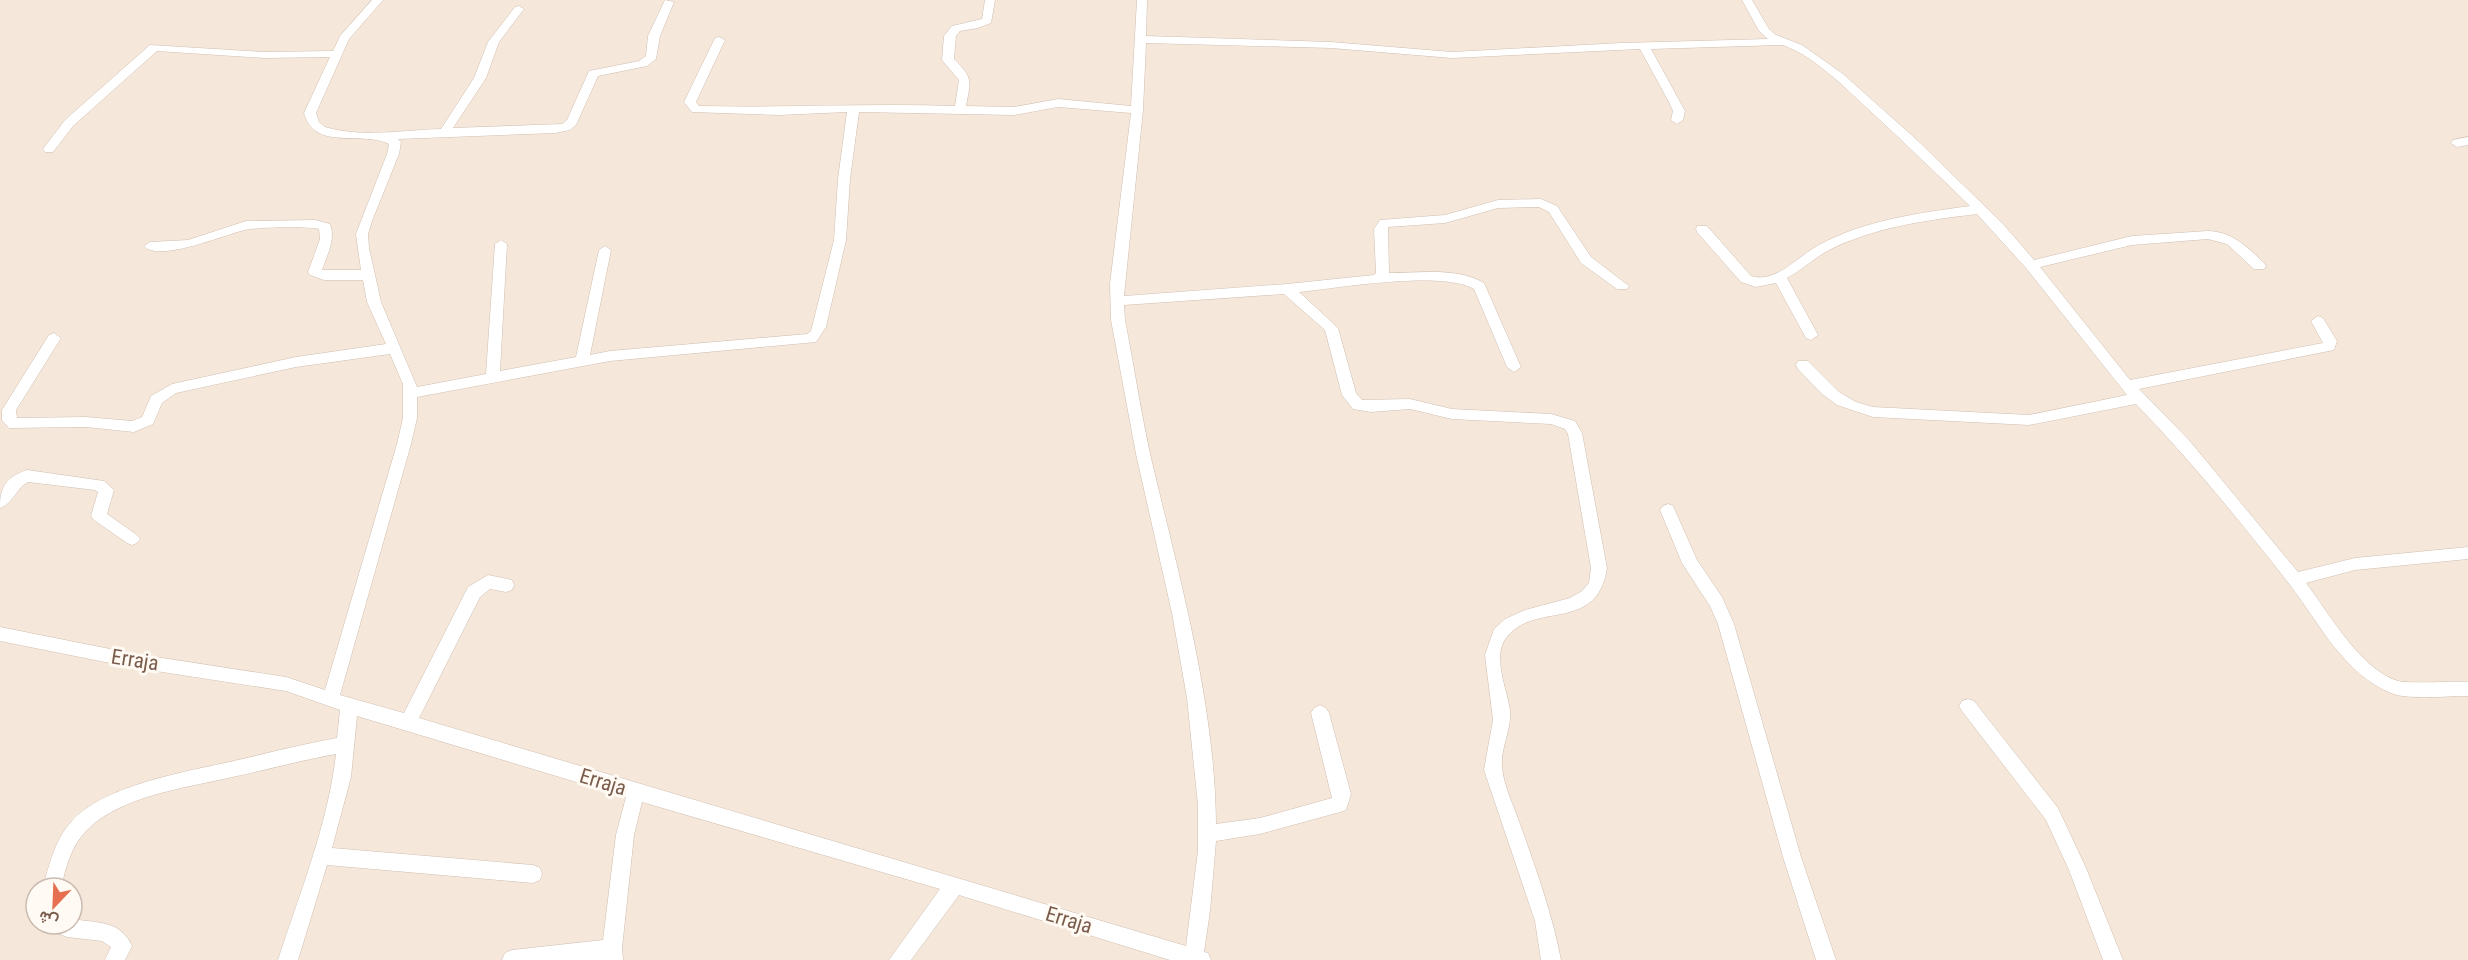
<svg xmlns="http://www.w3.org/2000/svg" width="2468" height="960" font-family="'Roboto Condensed',Vazirmatn,sans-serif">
  <rect width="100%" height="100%" fill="#fdf6ec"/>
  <!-- residential -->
  <path fill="#f5e8da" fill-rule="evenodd" d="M 0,0 L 2468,0 L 2468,960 L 0,960 ZM 36,888 L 72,888 L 72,924 L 36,924 Z"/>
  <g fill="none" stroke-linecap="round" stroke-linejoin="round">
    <!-- street casing -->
    <g stroke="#d1beb0" stroke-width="1">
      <g id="street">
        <path d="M 372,0 L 383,0 L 349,39 L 316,113 L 319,122 L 325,127 C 362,138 403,130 441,129 L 474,78 L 488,42 L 515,7 L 519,6 L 524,9 L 499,42 L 486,78 L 453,128 L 562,124 L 567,120 L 589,71 L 639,61 L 646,56 L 648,36 L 664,2 L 665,0 L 674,2 L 660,36 L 656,59 L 647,66 L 598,76 L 576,125 L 570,130 L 555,133 L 398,139 L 401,142 L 399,154 L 372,221 L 368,234 L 369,248 L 381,302 L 417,387 L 486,374 L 495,244 L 501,240 L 507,244 L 500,371 L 576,357 L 599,250 L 605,246 L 611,250 L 590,355 L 610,351 L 807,334 L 811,331 L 834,240 L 838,179 L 847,112 L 779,115 L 692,112 L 684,102 L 715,38 L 719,37 L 725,40 L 696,102 L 699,106 C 785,108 870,103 955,106 L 959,80 L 942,60 L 944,36 L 952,26 L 982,19 L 985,0 L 995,0 L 991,23 L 978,28 L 960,31 L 956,36 L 954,59 C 973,78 971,80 966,106 L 1014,107 L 1058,99 L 1131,106 L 1137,0 L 1147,0 L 1146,36 L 1331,42 L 1452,52 L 1621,43 L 1768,39 L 1759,31 L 1742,0 L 1752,0 L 1769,29 L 1776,35 L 1802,45 L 1843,74 L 1918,141 L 2003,224 L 2034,260 L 2132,236 L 2208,231 C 2233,232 2246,246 2264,263 L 2266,266 L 2264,269 L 2254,269 L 2227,244 L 2208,239 L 2132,245 L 2040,267 L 2130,380 L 2323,343 L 2311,321 L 2318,316 L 2323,318 L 2337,341 L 2334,350 L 2139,389 L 2188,439 L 2298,572 L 2355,558 L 2468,547 L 2468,559 L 2355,570 L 2306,583 C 2328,612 2361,670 2398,681 C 2411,684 2451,681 2468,682 L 2468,696 C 2450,696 2405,700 2391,693 C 2343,673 2320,624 2290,585 C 2241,522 2191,461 2136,404 L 2029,425 L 1873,417 L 1837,405 L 1821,393 L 1798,369 L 1796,365 L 1798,361 L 1808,361 L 1839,392 L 1856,402 L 1873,407 L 2029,415 L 2127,395 L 2026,268 L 1977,214 C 1927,220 1875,227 1829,250 C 1814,258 1802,270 1787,278 L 1818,335 L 1811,340 L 1806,338 L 1776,283 L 1756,287 L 1741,282 L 1697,232 L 1696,229 L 1697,226 L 1707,226 L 1751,276 C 1776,284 1799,255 1819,245 C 1865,220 1919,213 1970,206 C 1936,173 1902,140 1867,108 C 1842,85 1815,57 1783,45 L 1651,49 L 1685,111 L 1683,120 L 1677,124 L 1671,120 L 1673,111 L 1670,104 L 1640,49 L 1452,58 L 1331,48 L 1146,43 L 1143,110 L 1124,296 L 1287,284 L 1374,275 L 1376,273 L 1374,229 L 1380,220 L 1445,215 L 1498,200 L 1541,199 L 1557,206 L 1591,257 L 1629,286 L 1627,289 L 1617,289 L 1581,263 L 1549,212 L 1539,207 L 1498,208 L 1445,223 L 1388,227 L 1389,273 C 1420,273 1457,267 1484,283 L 1521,367 L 1514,372 L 1507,367 L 1474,289 C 1442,270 1338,288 1299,292 L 1338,328 L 1356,393 L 1362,400 L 1410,399 L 1452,409 L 1551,414 L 1575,421 L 1582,433 L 1607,568 C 1597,634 1535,600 1506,638 C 1492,657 1507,689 1510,710 C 1512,730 1500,748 1502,768 C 1504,786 1514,807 1520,824 C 1536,869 1552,913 1561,960 L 1541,960 L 1535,921 L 1484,770 L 1493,720 L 1485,655 L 1494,629 L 1505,619 L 1525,610 L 1570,598 L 1582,591 L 1589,583 L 1591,568 L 1568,434 L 1565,429 L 1551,424 L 1452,419 L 1410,409 L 1371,412 L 1353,409 L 1342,395 L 1325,330 L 1284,294 L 1124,305 L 1125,320 C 1134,366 1141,413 1151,458 C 1179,576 1215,703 1216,824 L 1260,818 L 1332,798 L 1311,713 L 1314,708 L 1320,705 L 1326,708 L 1329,713 L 1351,794 L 1346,810 L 1340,812 L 1260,834 L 1216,841 L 1210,911 L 1204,952 L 1208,953 L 1211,960 L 1170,960 L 959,895 L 911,960 L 889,960 L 940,889 L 642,802 L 634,835 L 622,948 L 623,960 L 502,960 L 505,953 L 512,950 L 603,940 L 616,835 L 626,797 L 357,716 L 351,777 L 332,848 L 533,865 L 540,868 L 542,874 L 540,880 L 533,883 L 327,865 L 298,960 L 278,960 C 300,893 328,824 336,754 C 302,760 270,769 237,776 C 191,787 121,795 87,830 C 71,846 66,867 61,888 L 43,888 C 49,865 55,839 72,821 C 105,784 191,771 238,760 C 271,752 304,744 337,738 L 340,710 L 286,691 L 130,667 L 0,641 L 0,627 L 130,653 L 286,677 L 325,690 L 397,444 L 403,418 L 403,384 L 390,354 L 296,367 L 176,393 L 162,403 L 153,424 L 134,432 L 86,427 L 9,428 L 2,420 L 2,410 L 49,335 L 54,333 L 61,338 L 16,410 L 17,418 L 86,417 L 132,421 L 142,417 L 151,396 L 172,384 L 296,357 L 386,344 L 367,302 L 363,280 L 324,280 L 310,275 L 308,272 L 320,239 L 319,229 C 307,226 257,227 245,230 C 226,234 158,263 144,246 L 150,242 L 188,240 L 246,221 L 315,220 L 330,224 C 336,239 327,255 322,270 L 361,270 L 356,234 L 387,154 L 389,144 C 361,130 315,152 304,113 L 330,57 L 264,58 L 157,51 L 73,126 L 53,152 L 45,152 L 43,149 L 65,120 L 150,45 L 264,52 L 333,51 L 340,36 ZM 1058,107 L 1131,113 L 1110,284 L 1111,320 L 1136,454 L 1172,613 L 1187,698 L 1198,805 L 1198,851 L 1186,946 L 419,718 L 480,597 L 490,589 L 506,592 L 512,590 L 514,585 L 512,580 L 488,575 L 468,587 L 404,713 L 340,695 L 411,444 L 417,418 L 417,397 L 610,361 L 816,342 L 826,327 L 846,240 L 850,179 L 859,112 L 1014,115 Z"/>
        <polygon points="2468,137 2468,145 2457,147 2451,143 2453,140"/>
        <path d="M 27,470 L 104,481 L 114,490 L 107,514 L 137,535 L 140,539 L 137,543 L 132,545 L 127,543 L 94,520 L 91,516 L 98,492 L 95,490 L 28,482 C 16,488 13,504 0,508 C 0,487 6,477 27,470 Z"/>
        <polygon points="1668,504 1673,506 1697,560 1722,597 1734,624 1801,857 1836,960 1816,960 1783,857 1718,624 1710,606 1682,563 1660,510 1663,506"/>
        <polygon points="1968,699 1974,701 2058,808 2086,868 2123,960 2103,960 2069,870 2046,820 1962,711 1959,706 1962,701"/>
        <path d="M 72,919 C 96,923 121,920 132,946 L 125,960 L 105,960 L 111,947 L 102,941 L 67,937 L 52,931 L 50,924 L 72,924 Z"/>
      </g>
    </g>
    <!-- street -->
    <use href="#street" fill="#fff" fill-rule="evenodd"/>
  </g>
  <g text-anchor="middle" stroke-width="6" stroke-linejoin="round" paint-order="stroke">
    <!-- street labels -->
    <g font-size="21" fill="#7a5c4d" stroke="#fffaf3">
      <text transform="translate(135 660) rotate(9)" y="7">Erraja</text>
      <text transform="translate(603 782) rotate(17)" y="7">Erraja</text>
      <text transform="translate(1069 920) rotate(17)" y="7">Erraja</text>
    </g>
  </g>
  <!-- north arrow -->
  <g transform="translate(54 906) rotate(203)"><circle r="28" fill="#fffaf3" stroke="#cabbb1" stroke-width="1.5"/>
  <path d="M0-4.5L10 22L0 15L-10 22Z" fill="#e76f51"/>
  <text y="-9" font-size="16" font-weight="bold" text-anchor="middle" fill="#7a5c4d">ش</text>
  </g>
</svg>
